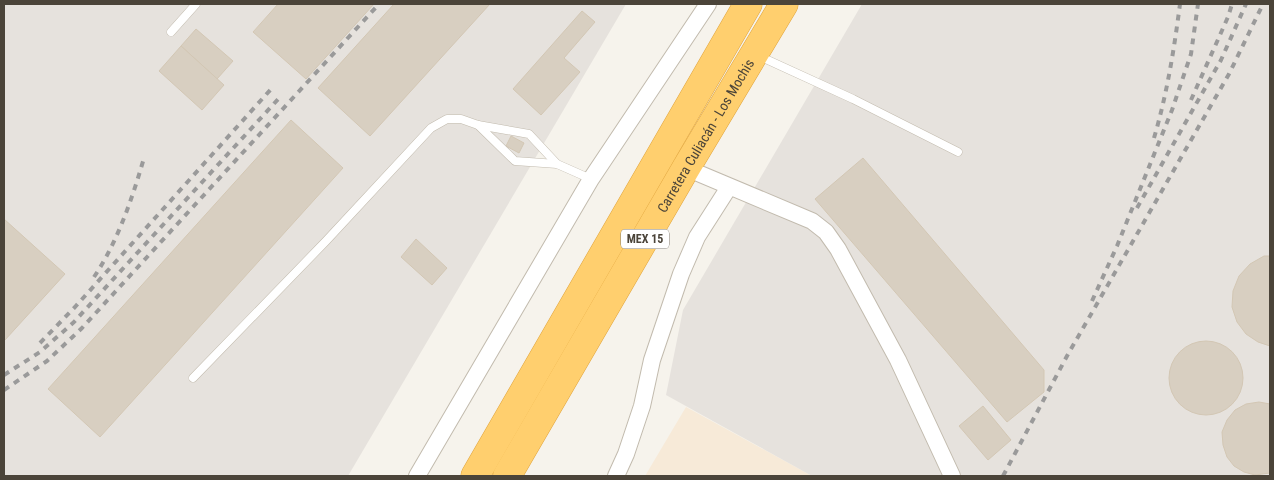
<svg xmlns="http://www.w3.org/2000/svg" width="1274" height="480" viewBox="0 0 1274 480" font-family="'Roboto Condensed',sans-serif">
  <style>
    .commercial { fill: #f7ead8 }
    .industrial { fill: #e6e2dd }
    .building { fill: #d8cfc1; stroke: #d3c7b4 }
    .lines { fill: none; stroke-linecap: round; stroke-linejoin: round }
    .lane-casing { stroke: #c2bbae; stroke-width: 9 }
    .street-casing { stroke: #c2bbae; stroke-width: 18 }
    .highway-casing { stroke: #e0a43c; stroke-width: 29 }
    .lane { stroke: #fff; stroke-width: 8 }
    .street { stroke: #fff; stroke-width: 16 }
    .highway { stroke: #ffcf6e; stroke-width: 28 }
    .rail { stroke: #9a9a9a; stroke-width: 4; stroke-dasharray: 6 6; stroke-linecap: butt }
    .labels { text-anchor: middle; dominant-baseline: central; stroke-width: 5; stroke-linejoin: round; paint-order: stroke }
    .shield { fill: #fff; stroke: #817c74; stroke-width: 1 }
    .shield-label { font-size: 12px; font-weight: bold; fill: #4b4439 }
    .street-label { font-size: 14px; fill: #4b4439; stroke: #fff }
  </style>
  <rect width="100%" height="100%" fill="#f6f3ec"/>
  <!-- commercial -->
  <polygon class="commercial" points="686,407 812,476 645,476"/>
  <!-- industrial -->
  <g class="industrial">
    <polygon points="4,4 626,4 348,476 4,476"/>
    <polygon points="862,4 1270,4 1270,476 812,476 666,395 683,310"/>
  </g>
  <!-- building -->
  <g class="building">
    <polygon points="278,4 374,4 306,79 253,32"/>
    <polygon points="394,4 490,4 370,136 318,88"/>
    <polygon points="582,11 595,22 564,58 580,72 541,115 513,89"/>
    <polygon points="196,29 233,61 217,79 181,46"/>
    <polygon points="181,46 224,85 202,110 159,71"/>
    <polygon points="291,120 343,168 100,437 48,389"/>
    <polygon points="511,136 524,143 519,153 506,146"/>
    <polygon points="863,158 1044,370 1044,392 1007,422 815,199"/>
    <polygon points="4,219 65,274 5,340 4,339"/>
    <polygon points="416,239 447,268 432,285 401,257"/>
    <polygon points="1264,256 1270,256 1270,346 1258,342 1246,334 1237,322 1232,307 1233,291 1239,276 1250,264"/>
    <circle cx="1206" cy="378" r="37"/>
    <polygon points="1259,402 1270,404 1270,473 1255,475 1244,472 1234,466 1227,457 1223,445 1222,432 1227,420 1235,410 1246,404"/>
    <polygon points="983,406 1011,440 988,460 959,426"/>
  </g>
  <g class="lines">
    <defs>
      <g id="lane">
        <polyline points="171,32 196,4"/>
        <polyline points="759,56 853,99 958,152"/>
        <polyline points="478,125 515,161 557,164 591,179"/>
        <polyline points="193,378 326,241 431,128 447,119 461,119 478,125 529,134 557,164"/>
      </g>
      <g id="street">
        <polyline points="686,168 812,221 826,232 838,249 898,360 952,476"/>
        <polyline points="417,476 591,179 708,4"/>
        <polyline points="616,476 626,454 642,406 652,360 681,274 697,237 729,187"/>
      </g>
      <g id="highway">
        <polyline points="475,476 748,4"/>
        <path id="s1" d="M507 476 686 168 784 4"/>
      </g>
    </defs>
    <!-- lane casing -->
    <use href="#lane" class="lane-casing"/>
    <!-- street casing -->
    <use href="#street" class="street-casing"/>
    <!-- highway casing -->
    <use href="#highway" class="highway-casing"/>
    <!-- lane -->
    <use href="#lane" class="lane"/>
    <!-- street -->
    <use href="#street" class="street"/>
    <!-- highway -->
    <use href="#highway" class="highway"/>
    <!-- rail -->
    <g class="rail">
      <polyline points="1191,100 1228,17 1232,4"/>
      <path d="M1154 138C1167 94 1174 50 1180 4"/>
      <polyline points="1137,208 1221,60 1246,4"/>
      <path d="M94 277C118 241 132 199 144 158"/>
      <polyline points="1092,301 1117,246 1172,110 1191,54 1198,4"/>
      <polyline points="40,343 75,307 272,88"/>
      <polyline points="4,375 40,352 74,322 281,96"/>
      <polyline points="4,390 47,361 82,328 379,4"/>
      <polyline points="1003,476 1067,356 1229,74 1263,4"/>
    </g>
  </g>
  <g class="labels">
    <!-- shield labels -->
    <rect class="shield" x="621" y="229.5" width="48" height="19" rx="4"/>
    <g class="shield-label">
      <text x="645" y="239">MEX 15</text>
    </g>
    <!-- street labels -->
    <g class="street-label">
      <text stroke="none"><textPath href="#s1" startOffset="394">Carretera Culiacán - Los Mochis</textPath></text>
    </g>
  </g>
  <!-- border -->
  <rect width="1274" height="480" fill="none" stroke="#4b4439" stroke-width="10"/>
</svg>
